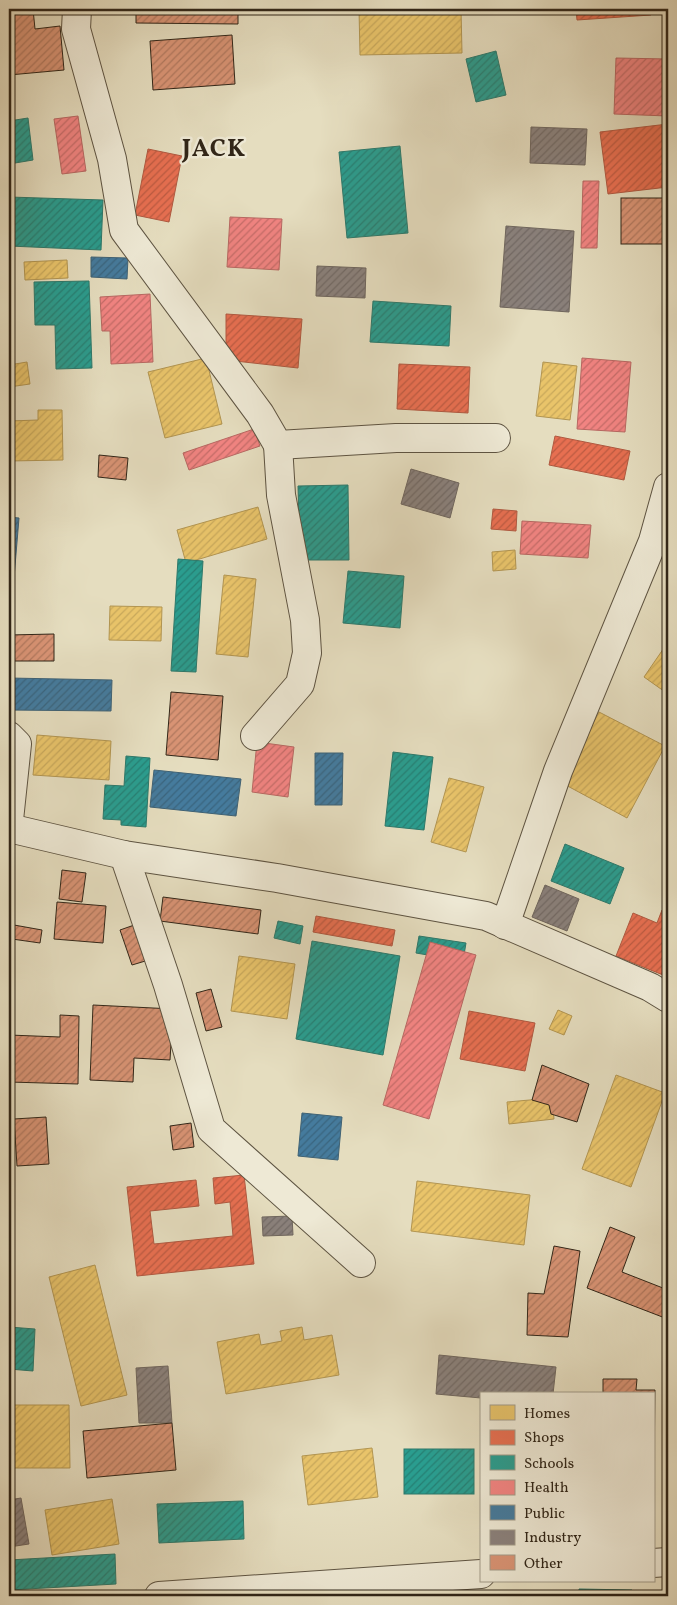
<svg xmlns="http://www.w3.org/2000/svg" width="677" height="1605" viewBox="0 0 677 1605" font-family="Vollkorn,serif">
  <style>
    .homes { fill: url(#homes-hatch); stroke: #b29551 }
    .shops { fill: url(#shops-hatch); stroke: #b05940 }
    .schools { fill: url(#schools-hatch); stroke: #2c796b }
    .health { fill: url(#health-hatch); stroke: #b86862 }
    .public { fill: url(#public-hatch); stroke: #3f6275 }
    .industry { fill: url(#industry-hatch); stroke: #6f665e }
    .building { fill: url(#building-hatch); stroke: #312618 }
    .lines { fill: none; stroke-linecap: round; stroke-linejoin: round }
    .street-casing { stroke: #5e5442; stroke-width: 30 }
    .street { stroke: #eee9d5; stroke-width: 28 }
    .labels { text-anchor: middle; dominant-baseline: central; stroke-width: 5; stroke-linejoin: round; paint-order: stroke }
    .district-label { font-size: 25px; font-weight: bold; letter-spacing: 1px; fill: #312618; stroke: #eee9d5 }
  </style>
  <defs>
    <pattern id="homes-hatch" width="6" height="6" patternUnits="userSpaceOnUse" patternTransform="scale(1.25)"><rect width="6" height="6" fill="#e9c46a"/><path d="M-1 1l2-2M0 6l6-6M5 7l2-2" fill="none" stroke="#c8a85b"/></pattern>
    <pattern id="shops-hatch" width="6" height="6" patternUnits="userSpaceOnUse" patternTransform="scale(1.25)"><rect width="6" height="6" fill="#e76f51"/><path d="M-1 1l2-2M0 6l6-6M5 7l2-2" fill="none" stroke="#bc5b42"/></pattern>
    <pattern id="schools-hatch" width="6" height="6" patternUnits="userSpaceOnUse" patternTransform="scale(1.25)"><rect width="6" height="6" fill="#2a9d8f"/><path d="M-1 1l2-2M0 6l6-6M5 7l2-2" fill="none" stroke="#258074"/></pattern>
    <pattern id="health-hatch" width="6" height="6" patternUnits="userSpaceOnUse" patternTransform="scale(1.25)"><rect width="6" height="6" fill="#f28482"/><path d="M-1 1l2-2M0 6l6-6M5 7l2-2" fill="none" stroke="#c56c69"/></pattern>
    <pattern id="public-hatch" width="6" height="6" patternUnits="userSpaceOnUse" patternTransform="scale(1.25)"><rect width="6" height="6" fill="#457b9d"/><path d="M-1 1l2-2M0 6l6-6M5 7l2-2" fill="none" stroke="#3a657f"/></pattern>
    <pattern id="industry-hatch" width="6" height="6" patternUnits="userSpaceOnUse" patternTransform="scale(1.25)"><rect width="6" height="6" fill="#8a817c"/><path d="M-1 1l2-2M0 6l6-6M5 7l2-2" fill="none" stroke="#716965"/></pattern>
    <pattern id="building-hatch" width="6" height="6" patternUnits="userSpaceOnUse" patternTransform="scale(1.25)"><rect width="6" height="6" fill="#d89374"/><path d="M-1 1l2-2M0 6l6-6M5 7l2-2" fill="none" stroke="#b0785e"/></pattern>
  </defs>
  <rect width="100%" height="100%" fill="#e5ddbf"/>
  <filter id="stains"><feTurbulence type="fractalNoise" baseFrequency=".004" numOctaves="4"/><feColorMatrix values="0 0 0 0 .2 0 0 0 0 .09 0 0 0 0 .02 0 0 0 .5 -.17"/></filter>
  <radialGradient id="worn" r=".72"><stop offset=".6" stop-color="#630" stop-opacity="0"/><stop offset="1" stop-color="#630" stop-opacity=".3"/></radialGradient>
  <!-- homes -->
  <g class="homes">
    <polygon points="359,9 461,9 462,53 360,55"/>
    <polygon points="67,260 68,278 25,280 24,262"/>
    <polygon points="206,358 222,424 165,438 148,372"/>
    <polygon points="27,362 30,384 9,387 9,365"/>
    <polygon points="543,362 577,366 570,420 536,416"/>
    <polygon points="38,410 62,410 63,460 9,461 9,421 38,420"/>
    <polygon points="258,507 267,539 186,563 177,530"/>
    <polygon points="515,550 516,569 493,571 492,552"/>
    <polygon points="224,575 256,579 248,657 216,654"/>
    <polygon points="110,606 162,607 161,641 109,640"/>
    <polygon points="668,642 668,694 644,677"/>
    <polygon points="599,712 665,746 627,818 562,783"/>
    <polygon points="37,735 111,741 109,780 33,775"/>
    <polygon points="449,778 484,787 466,852 431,842"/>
    <polygon points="239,956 295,964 287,1019 231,1011"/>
    <polygon points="558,1010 572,1016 564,1035 549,1029"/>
    <polygon points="616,1075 665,1093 631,1187 582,1169"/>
    <polygon points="552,1098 554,1119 509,1124 507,1102"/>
    <polygon points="417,1181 530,1195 524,1245 411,1231"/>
    <polygon points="95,1265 127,1395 81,1406 49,1277"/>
    <polygon points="302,1327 304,1340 332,1335 339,1375 226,1394 217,1342 259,1334 261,1345 282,1341 280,1331"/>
    <polygon points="9,1405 69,1405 70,1468 9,1468"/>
    <polygon points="372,1448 378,1497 308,1505 302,1456"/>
    <polygon points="112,1499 119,1544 52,1555 45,1510"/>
  </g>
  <!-- shops -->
  <g class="shops">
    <polygon points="576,9 650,9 651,15 577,20"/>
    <polygon points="668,124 668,187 608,194 600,132"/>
    <polygon points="148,149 182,156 169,222 135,215"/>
    <polygon points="226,314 302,319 298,368 226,360"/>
    <polygon points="399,364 470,367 468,413 397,409"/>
    <polygon points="555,436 630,451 624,480 549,465"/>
    <polygon points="493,509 517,511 516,531 491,529"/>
    <polygon points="662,910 668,912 668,977 616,956 633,913 657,923"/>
    <polygon points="316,916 395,930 392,946 313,932"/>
    <polygon points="469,1011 535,1023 525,1071 460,1059"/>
    <polygon points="244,1175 254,1264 137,1276 127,1187 196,1180 199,1206 150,1211 154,1244 233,1236 230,1202 215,1204 213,1178"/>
  </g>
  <!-- schools -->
  <g class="schools">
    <polygon points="496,51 506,95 476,102 466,59"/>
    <polygon points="28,118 33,160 9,164 9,121"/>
    <polygon points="400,146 408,233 347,238 339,152"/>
    <polygon points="9,197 103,200 101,250 9,246"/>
    <polygon points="89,281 92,368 56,369 55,325 35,325 34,282"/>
    <polygon points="373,301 451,306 449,346 370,342"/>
    <polygon points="348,485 349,560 300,560 298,486"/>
    <polygon points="178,559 203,561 196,672 171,671"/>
    <polygon points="348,571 404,576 400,628 343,623"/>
    <polygon points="393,752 433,757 424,830 385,826"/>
    <polygon points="126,756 150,758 146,827 121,825 121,820 103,819 105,785 124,786"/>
    <polygon points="565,844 624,868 610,904 551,881"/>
    <polygon points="278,921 303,926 300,944 274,938"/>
    <polygon points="419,936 466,943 463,961 416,953"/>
    <polygon points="312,941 400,956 383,1055 296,1039"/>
    <polygon points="9,1327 35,1329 33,1371 9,1369"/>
    <rect x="404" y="1449" width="70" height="45"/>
    <polygon points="243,1501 244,1539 159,1543 157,1504"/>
    <polygon points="115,1554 116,1584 9,1590 9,1560"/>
    <polygon points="579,1589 632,1590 632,1596 579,1596"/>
  </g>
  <!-- health -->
  <g class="health">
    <polygon points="616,58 668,59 668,116 614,114"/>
    <polygon points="78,116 86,171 62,174 54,119"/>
    <polygon points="583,181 599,181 597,248 581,248"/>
    <polygon points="230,217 282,219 279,270 227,267"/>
    <polygon points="150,294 153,362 111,364 110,331 102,331 100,297"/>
    <polygon points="582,358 631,362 625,432 577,429"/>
    <polygon points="254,429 260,446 189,470 183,453"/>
    <polygon points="522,521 591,525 588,558 520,554"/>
    <polygon points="257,742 294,747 288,797 252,792"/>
    <polygon points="430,942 476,955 429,1119 383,1105"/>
  </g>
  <!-- public -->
  <g class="public">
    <polygon points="91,257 128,258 127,279 91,277"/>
    <polygon points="9,517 19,518 12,602 9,602"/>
    <polygon points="9,678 112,680 111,711 9,710"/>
    <polygon points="315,753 343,753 342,805 315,805"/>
    <polygon points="154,770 241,779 236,816 150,807"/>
    <polygon points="302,1113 342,1117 338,1160 298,1156"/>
  </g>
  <!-- industry -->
  <g class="industry">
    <polygon points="531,127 587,129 585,165 530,163"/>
    <polygon points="506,226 574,231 569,312 500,307"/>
    <polygon points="317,266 366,268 365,298 316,296"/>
    <polygon points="411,469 459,483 450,518 401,504"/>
    <polygon points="545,885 579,899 567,931 532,917"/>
    <polygon points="292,1216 293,1235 263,1236 262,1217"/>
    <polygon points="439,1355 556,1367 553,1394 481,1394 481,1398 436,1394"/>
    <polygon points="168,1366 172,1423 139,1423 136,1368"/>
    <polygon points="21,1498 29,1544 9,1547 9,1500"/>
  </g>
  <!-- building -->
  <g class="building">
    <polygon points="9,9 33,9 35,29 60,26 64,70 9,75"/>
    <polygon points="136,9 238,9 238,24 136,23"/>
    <polygon points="232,35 235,84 153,90 150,41"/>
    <rect x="621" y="198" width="47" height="46"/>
    <polygon points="99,455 128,458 126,480 98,477"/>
    <polygon points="54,634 54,661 9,661 9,635"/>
    <polygon points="171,692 223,696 218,760 166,755"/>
    <polygon points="62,870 86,873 82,902 59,899"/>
    <polygon points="163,897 261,910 258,934 160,921"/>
    <polygon points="57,902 106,906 103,943 54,939"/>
    <polygon points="140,923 152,959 132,965 120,930"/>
    <polygon points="14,925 42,930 40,943 12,939"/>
    <polygon points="211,989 222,1027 206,1031 196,993"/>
    <polygon points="93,1005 173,1009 170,1060 134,1058 133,1082 90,1080"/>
    <polygon points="60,1015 79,1016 78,1084 9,1082 9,1035 60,1037"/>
    <polygon points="542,1065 589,1084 577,1122 551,1114 549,1105 532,1100"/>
    <polygon points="46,1117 49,1164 17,1166 14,1119"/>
    <polygon points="191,1123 194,1147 173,1150 170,1126"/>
    <polygon points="610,1227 635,1237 622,1272 668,1290 668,1310 665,1318 587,1288"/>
    <polygon points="554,1246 580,1251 568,1337 527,1335 528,1293 544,1294"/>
    <polygon points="603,1379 637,1379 636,1390 655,1390 654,1465 653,1394 603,1394"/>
    <polygon points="172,1423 176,1470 87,1478 83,1431"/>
  </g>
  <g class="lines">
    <defs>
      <g id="street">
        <polyline points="77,9 76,29 112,159 124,230 260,414 278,445 396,438 496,438"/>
        <polyline points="9,736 17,744 9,820"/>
        <polyline points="255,736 300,684 307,653 305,620 281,495 278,445"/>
        <polyline points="9,828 124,855 277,878 486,916 650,987 668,998"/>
        <polyline points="124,855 168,985 211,1129 361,1263"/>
        <polyline points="505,925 558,771 653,541 668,487"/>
        <polyline points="653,1563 668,1562"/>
        <polyline points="159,1596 481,1574"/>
      </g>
    </defs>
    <!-- street casing -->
    <use href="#street" class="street-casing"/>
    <!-- street -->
    <use href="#street" class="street"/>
  </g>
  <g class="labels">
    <!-- district labels -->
    <g class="district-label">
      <text x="214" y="149">JACK</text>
    </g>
  </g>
  <!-- margin -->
  <rect width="677" height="1605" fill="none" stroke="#e5ddbf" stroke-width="30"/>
  <rect x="10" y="10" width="657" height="1585" fill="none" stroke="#312618" stroke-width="2.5"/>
  <rect x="15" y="15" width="647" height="1575" fill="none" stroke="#312618"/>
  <!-- legend -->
  <rect x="480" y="1392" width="175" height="190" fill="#eee9d5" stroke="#a29b89"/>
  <rect x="490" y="1405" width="25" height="15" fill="#e9c46a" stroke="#a29b89"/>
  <text x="524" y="1418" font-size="15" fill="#312618">Homes</text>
  <rect x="490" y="1430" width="25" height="15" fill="#e76f51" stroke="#a29b89"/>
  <text x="524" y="1442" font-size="15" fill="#312618">Shops</text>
  <rect x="490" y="1455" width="25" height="15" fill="#2a9d8f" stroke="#a29b89"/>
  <text x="524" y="1468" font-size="15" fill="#312618">Schools</text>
  <rect x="490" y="1480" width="25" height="15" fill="#f28482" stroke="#a29b89"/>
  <text x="524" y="1492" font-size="15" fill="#312618">Health</text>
  <rect x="490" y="1505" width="25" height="15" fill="#457b9d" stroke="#a29b89"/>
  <text x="524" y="1518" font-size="15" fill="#312618">Public</text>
  <rect x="490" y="1530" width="25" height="15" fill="#8a817c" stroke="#a29b89"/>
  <text x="524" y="1542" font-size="15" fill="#312618">Industry</text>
  <rect x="490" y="1555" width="25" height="15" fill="#d89374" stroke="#a29b89"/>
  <text x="524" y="1568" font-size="15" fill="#312618">Other</text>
  <rect width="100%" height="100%" filter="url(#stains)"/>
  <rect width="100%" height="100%" fill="url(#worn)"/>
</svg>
